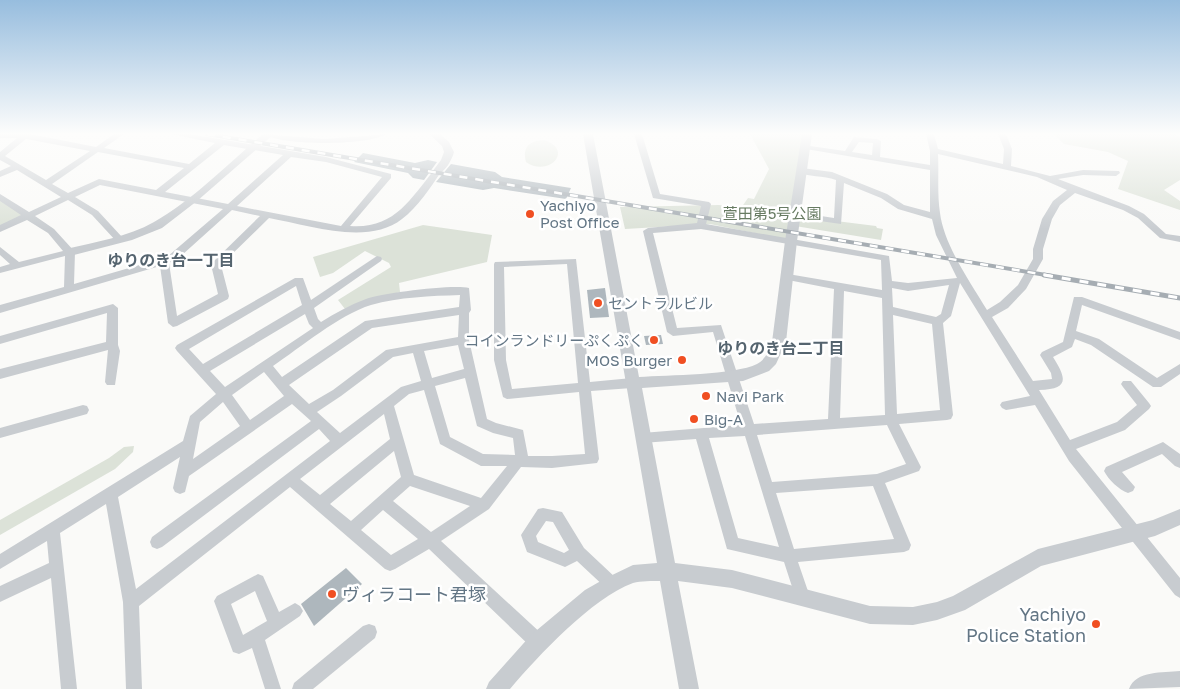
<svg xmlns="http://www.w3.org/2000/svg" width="1180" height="689" viewBox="0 0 1180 689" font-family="'Golos Text','Noto Sans JP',sans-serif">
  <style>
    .green { fill: #dce2d8 }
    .building { fill: #aeb7bd }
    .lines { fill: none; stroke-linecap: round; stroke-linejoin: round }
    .minor { fill: #c8ccd0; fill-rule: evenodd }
    .tertiary { fill: #c8ccd0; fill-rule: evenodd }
    .rail-far1-casing { stroke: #a6adb3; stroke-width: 4 }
    .rail-casing { stroke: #a6adb3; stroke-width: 5 }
    .rail-far1 { stroke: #fff; stroke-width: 2.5; stroke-dasharray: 8; stroke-linecap: butt }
    .rail { stroke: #fff; stroke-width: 3; stroke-dasharray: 9; stroke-linecap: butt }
    .poi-dot { fill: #f04f22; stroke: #fff; stroke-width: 2 }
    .labels { text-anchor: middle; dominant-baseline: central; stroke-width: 5; stroke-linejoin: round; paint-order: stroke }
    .poi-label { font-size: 15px; fill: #637685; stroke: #fff; text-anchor: start }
    .park-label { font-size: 15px; fill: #677b62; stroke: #fff }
    .neighbourhood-label { font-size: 16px; font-weight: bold; fill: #55646f; stroke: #fff }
    .near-poi-label { font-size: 18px; fill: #637685; stroke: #fff; text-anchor: start }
  </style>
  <rect width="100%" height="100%" fill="#fafaf8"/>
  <!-- green -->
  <g class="green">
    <polygon points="750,134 803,134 789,240 710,224 625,229 620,207 719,205 741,208 748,198 754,199 769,169"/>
    <polygon points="1054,134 1174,134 1180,137 1180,180 1164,190 1180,201 1180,210 1118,189 1128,161 1108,152 1064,144"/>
    <path d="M544 140C575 150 548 178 526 162 522 147 529 141 544 140Z"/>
    <polygon points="0,200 24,214 0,227"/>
    <polygon points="796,216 876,226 877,228 883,229 881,240 795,226"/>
    <polygon points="423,225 492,235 487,262 399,283 400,292 345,309 338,300 391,267 389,263 365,251 333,273 320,277 313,257"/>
    <polygon points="134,446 133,452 115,469 0,535 0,520 109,458 124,447"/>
  </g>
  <!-- building -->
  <g class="building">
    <polygon points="363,153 415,163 428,160 437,162 424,180 413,178 408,173 354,162"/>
    <polygon points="451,164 495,172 502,177 571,188 566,199 494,188 483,190 436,182"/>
    <polygon points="605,288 609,317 590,318 587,290"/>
    <polygon points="661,335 663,344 646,345 644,336"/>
    <polygon points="346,568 362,584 314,626 301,604"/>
  </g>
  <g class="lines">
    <!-- minor -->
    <g class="minor">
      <path d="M0 134H30L96 147 114 134H124L104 148 189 164 215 143 170 134H190L326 157 391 174V178L350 226C394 229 409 201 434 170H440L441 172C430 188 418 207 402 219 368 246 308 225 269 218L224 262 222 269 229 296 228 299 177 326 173 327 168 323 160 266 0 313V305L64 287 65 256 0 273V267L10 264 0 255V247L19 262 63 251 48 233 27 220 0 232V225L21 215 0 201V194L29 212 61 197 17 170 0 177V171L11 166 0 160V152L17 138H0ZM26 139 90 151 46 180 5 156ZM224 145 283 155 228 204 165 192ZM98 152 184 168 156 190 99 179 68 193 52 184ZM291 157 326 162 382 177 341 226 237 206ZM100 185 223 209 167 257 74 284 75 252 54 229 35 216 68 200 92 215 116 241H122V237L98 211 75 197ZM232 210 260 216 214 261 212 269 218 294 177 316 169 263 182 255Z"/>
      <path d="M263 134 325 139 387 134C366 146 283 146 263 134Z"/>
      <path d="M634 134H642L660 194 709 202 711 204 706 224 889 256 892 281 908 283 957 278 936 235 932 219 898 209 881 198 844 183 841 224 792 217 790 215 795 212 834 218 836 180C824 175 807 178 798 171L802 168 832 172 887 194 904 205 930 212V170L806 149 802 147 803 145 845 151 854 137 877 139 881 141 880 157 930 165V151L926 134H934L938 149 1003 164 1004 149 998 134H1006L1012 149 1011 166 1050 176 1083 170 1119 171 1120 173 1116 176 1083 175 1058 179 1129 206 1144 214 1166 234 1180 236V242L1160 238 1138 218 1123 210 1075 193 1060 205 1052 219 1043 249V259L1026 289 1008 308 992 317 1033 381 1052 379 1051 373 1040 355 1042 352 1063 342 1074 297H1082L1180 332V340L1082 305 1076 331 1099 339 1157 378 1180 364V374L1161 387H1153L1091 345 1075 339 1072 347 1053 357C1067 379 1069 389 1039 390L1070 440 1117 422 1137 405 1123 387 1121 384 1123 381H1131L1149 403 1151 406 1149 409 1125 430 1076 449 1180 578V598L1175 595 1069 461 1035 405 1006 410 1002 408 1000 405 1002 402 1030 396 960 283 951 316 943 323 953 415 951 419 947 420 899 424 921 467 919 471 885 483 911 545 909 550 904 552 798 562 810 597 807 602 802 605 797 602 784 562 727 549 696 439 642 443 638 442 636 438 638 434 642 433 741 425 713 332 673 336 667 332 643 231 648 228 697 223 701 206 653 198ZM859 142 873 143 872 155 852 152ZM938 154 1037 177 1067 190 1053 201 1042 219 1033 249V259L1018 285 1000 302 987 310C970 282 944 245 940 213 937 194 939 173 938 154ZM701 229 881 260 882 290 788 274 783 277 788 280 834 289 828 419 754 424 721 325 677 328 653 233ZM949 285 941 314 936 317 893 307 892 288 908 291ZM844 291 882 298 885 415 840 418ZM893 315 932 324 940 410 897 414ZM887 425 906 464 877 474 772 482 757 435ZM745 436 779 547 738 538 709 438ZM873 486 894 539 794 549 776 493Z"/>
      <path d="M377 256 381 257 382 259 381 261 314 308 318 319 321 322C335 313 350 305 366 299 382 293 453 284 469 288L471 310 469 313V340L487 419 496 423 523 430 528 456H552L585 454 579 392 507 399 503 397 494 360V264L495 262 576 259 590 382 632 378 636 380 638 383 636 386 632 388 591 391 599 459 597 463 552 468 521 467 489 509 441 541 544 636 546 642 544 648 538 650 532 648 429 549 395 569 390 571 385 569 290 487 139 606 142 689H126L123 602 106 504 60 533 77 689H61L51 578 0 602V586L49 563 47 541 0 569V554L183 441 190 416 216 394 177 351 175 348 177 345 295 278H303L311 300ZM567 264 578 383 512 389 506 360 504 267ZM296 286 302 305 203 364 189 349ZM460 295 459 307 365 321 282 377 273 366C301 347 339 315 371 305 399 297 431 296 460 295ZM305 314 309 324 313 328 225 387 210 371ZM459 315 458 337 386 350 333 390 309 404 289 385 372 328ZM458 345 464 369 432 378 424 351ZM413 353 421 381 401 387 340 433 317 412 341 396 393 357ZM264 372 284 396 250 420 232 395ZM465 378 477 426 493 433 513 438 515 455 483 454 450 437 435 386ZM424 390 440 444 481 466H507L481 498 414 475 394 406 409 394ZM223 402 240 426 193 459 200 422ZM292 404 311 421 152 537 150 542 152 547 157 549 162 547 319 429 330 441 136 589 118 497 180 457 173 488 175 492 180 494 185 492 189 476ZM384 414 390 439 320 495 300 479ZM394 451 401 477 351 521 330 504ZM410 486 470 506 431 532 393 501ZM383 510 418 539 391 555 361 530Z"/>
      <polygon points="113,304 118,308 118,345 120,351 115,385 107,385 105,382 108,350 0,379 0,369 106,342 107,313 0,344 0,336"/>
      <polygon points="83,405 87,406 89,410 87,414 0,438 0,428"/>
      <path d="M1163 442 1180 454V468L1175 466 1162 454 1122 472 1135 487 1133 491 1128 493C1119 490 1108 479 1104 471L1106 467Z"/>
      <path d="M543 508 562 512 584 548 617 579 620 584 617 589 612 591 607 589 577 561 565 567 527 552 521 535 538 509ZM546 521 553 522 569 550 564 553 538 542 536 536Z"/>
      <path d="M258 574 263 576 279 612 295 603 300 606 303 611 300 616 265 640 281 689H265L252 648 239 654 233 652 214 601 217 596ZM255 591 267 621 243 635 231 604Z"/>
      <polygon points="369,624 375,626 377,632 375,638 313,689 292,689 294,683 363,626"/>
      <path d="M1180 671V687L1129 689C1136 670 1163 673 1180 671Z"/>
    </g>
    <!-- tertiary -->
    <g class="tertiary">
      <path d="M263 134H274L197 201 162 228 132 240 70 256 64 252 66 249C95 242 128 237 154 222 193 200 229 163 263 134Z"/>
      <path d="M429 134H440L449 142 454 152C452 160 445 172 437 175L432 172 441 160 444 152 442 146Z"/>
      <path d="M583 134H593L639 377C668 375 735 375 757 364 766 359 769 350 772 342L785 241 802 134H812L797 241 786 342 776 364 769 371 743 381 642 388 675 563 732 570 870 606 913 607 937 602 953 596 1038 549 1153 520 1180 509V525L1155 536 1041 566 965 610 937 620 913 625 870 624 732 588 678 581 699 689H679L660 581C652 581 641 581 633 583 592 598 538 656 510 689H486L489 682 531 635 585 590 606 578 633 565 657 563Z"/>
    </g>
    <defs>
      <polyline id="rail-far1" points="207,134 1052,276"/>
      <polyline id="rail" points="1044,275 1180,298"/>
    </defs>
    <!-- rail-far1 casing -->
    <use href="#rail-far1" class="rail-far1-casing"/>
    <!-- rail casing -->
    <use href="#rail" class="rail-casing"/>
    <!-- rail-far1 -->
    <use href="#rail-far1" class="rail-far1"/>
    <!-- rail -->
    <use href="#rail" class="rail"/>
  </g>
  <!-- sky -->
  <linearGradient id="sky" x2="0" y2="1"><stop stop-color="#97bdde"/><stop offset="0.58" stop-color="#fdfdfc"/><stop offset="1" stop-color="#fdfdfc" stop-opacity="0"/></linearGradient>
  <rect width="1180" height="231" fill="url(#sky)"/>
  <!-- markers -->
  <g class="poi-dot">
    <circle cx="530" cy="214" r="5"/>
    <circle cx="598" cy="303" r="5"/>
    <circle cx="654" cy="340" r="5"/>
    <circle cx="682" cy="360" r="5"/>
    <circle cx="706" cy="396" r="5"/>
    <circle cx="694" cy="419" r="5"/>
    <circle cx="332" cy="594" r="5"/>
    <circle cx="1096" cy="624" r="5"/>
  </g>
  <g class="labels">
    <!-- poi labels -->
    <g class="poi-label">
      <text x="540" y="205">Yachiyo<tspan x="540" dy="17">Post Office</tspan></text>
      <text x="608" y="303">セントラルビル</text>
      <text x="644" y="340" text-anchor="end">コインランドリーぷくぷく</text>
      <text x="672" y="360" text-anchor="end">MOS Burger</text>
      <text x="716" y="396">Navi Park</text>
      <text x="704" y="419">Big-A</text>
    </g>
    <!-- park labels -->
    <g class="park-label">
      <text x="772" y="213">萱田第5号公園</text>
    </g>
    <!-- neighbourhood labels -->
    <g class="neighbourhood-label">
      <text x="171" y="260">ゆりのき台一丁目</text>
      <text x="781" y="348">ゆりのき台二丁目</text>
    </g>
    <!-- near-poi labels -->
    <g class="near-poi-label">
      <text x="342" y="594">ヴィラコート君塚</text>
      <text x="1086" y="614" text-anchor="end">Yachiyo<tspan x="1086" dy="21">Police Station</tspan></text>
    </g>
  </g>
</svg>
